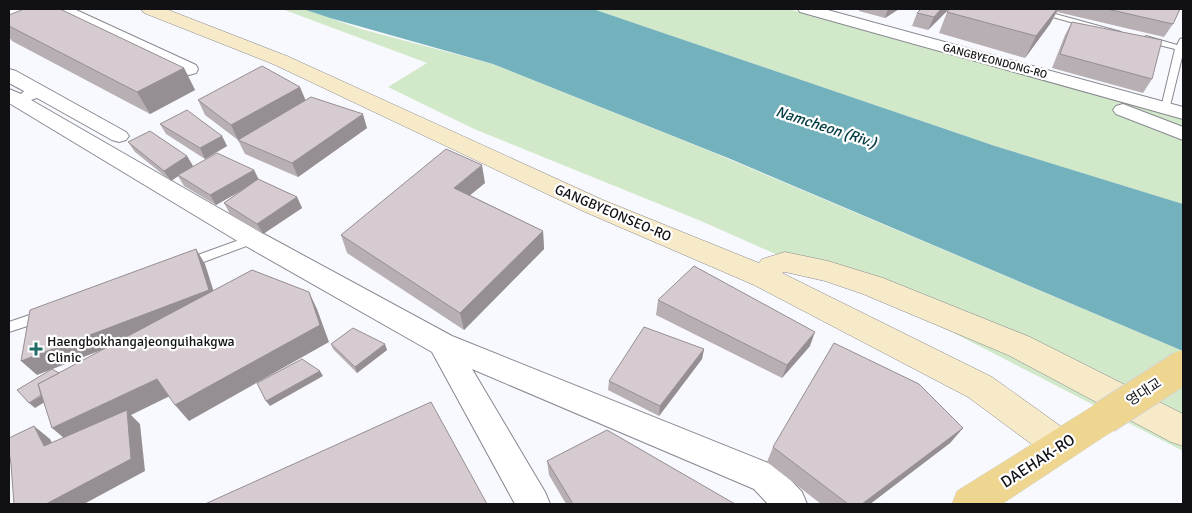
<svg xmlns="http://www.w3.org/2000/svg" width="1192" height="513" viewBox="0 0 1192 513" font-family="Signika,'Noto Sans KR',sans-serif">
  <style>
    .green { fill: #d2e9c9 }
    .water { fill: #73b1bc }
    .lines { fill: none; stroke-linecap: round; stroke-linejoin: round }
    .lane-casing { stroke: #888991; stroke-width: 2 }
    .street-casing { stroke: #888991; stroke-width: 2 }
    .secondary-casing { stroke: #888991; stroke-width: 1 }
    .primary-casing { stroke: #d4d4d5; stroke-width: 1 }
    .lane { fill: #fff; fill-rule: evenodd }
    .street { fill: #fff; fill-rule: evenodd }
    .secondary { fill: #f7eac8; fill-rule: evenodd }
    .primary { fill: #eed691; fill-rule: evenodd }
    .primary-bridge-casing { stroke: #d4d4d5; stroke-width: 35; stroke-linecap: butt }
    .primary-bridge { stroke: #eed691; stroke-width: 33 }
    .wall { fill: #b7afb4 }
    .shaded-wall { fill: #958e92 }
    .building { fill: #d5cbd1; stroke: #958e92 }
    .poi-dot { fill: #226d69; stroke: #fff; stroke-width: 2 }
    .labels { text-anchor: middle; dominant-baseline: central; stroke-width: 4.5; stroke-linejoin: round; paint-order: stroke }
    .far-street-label { font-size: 11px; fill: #111115; stroke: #fff }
    .street-label { font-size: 14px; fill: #111115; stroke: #fff }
    .poi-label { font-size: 14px; fill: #111115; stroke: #fff; text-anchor: start }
    .water-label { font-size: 15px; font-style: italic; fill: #003b43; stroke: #fff }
    .near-street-label { font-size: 16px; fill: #111115; stroke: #fff }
  </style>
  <rect width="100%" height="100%" fill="#f8f9fe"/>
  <!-- green -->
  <g class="green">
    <polygon points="282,9 304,9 361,29 493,64 712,152 1183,351 1183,451 954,333 701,221 474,129 388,87 427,63"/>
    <polygon points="593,9 788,9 1024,73 1183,120 1183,204 995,146"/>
  </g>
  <!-- water -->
  <polygon class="water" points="303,9 593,9 995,146 1183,204 1183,351 728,158 493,64 330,18"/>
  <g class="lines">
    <defs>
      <g id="lane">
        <polygon points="1024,9 1037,9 1121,32 1117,35"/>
        <polygon points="1146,36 1177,45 1180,39 1183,38 1183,53 1169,110 1163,110 1161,108 1175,49 1143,41 1142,39"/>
        <polygon points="253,235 259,239 257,242 185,269 181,267 179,264 181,261"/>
        <polygon points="44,310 49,311 51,315 49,319 9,332 9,322"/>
      </g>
      <g id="street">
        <polygon points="9,9 27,9 25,12 9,18"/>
        <polygon points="53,9 74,9 196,65 198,69 196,73 189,75 182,73 55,12"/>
        <polygon points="798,9 824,9 1183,107 1183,119 800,12"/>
        <polygon points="9,69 16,71 126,132 129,136 126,140 119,142 112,140 37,98 31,100 262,233 452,336 778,467 802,492 807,504 768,504 754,489 472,369 545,492 550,504 515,504 432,352 244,245 9,103 9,89 21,94 24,91 9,83"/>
        <polygon points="1123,104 1183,127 1183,140 1116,114 1113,110 1116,106"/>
      </g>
      <polygon id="secondary" points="141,9 166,9 287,56 603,200 759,263 762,259 785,252 828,261 883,278 1030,337 1183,414 1183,446 1171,442 1008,355 863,294 825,281 785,272 782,273 992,377 1073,435 1078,446 1073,457 1061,462 1049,457 968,397 754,285 585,212 273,64 144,13"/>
      <polygon id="primary" points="1105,402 1117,406 1122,417 1117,428 1002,504 952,504 957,491 1093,406"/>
    </defs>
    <!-- lane casing -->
    <use href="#lane" class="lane-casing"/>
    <!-- street casing -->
    <use href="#street" class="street-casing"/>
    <!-- secondary casing -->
    <use href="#secondary" class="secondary-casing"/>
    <!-- primary casing -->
    <use href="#primary" class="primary-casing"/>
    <!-- lane -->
    <use href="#lane" class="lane"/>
    <!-- street -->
    <use href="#street" class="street"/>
    <!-- secondary -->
    <use href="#secondary" class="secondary"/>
    <!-- primary -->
    <use href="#primary" class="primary"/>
    <defs>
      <polyline id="primary-bridge" points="1105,417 1183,367"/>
    </defs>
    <!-- primary-bridge casing -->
    <use href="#primary-bridge" class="primary-bridge-casing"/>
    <!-- primary-bridge -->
    <use href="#primary-bridge" class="primary-bridge"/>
  </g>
  <!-- wall -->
  <g class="wall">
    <polygon points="859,9 899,9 885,18 859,11"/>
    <polygon points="921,9 949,9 928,30 912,26 917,13"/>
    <polygon points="950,9 1180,9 1173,24 1164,37 1057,12 1050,24 1025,58 939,33 947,12"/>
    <polygon points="9,15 184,68 195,90 150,114 12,41 9,37"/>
    <polygon points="1072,22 1152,79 1143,93 1052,68 1065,35"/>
    <polygon points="198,100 305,100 367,128 298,177 245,154 238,140 205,115"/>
    <polygon points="160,124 222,136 227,146 205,159 166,134"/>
    <polygon points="128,142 187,156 193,166 187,170 254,170 258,179 297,197 302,208 263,234 230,214 224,203 243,190 216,205 184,186 178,176 171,181 135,152"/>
    <polygon points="485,183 470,195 543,231 544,249 464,330 347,253 341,235"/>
    <polygon points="658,300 810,346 782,378 656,315"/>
    <polygon points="331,344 387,350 357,373 333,349"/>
    <polygon points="704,349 702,359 659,416 608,390 609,381"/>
    <polygon points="963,428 950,443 870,504 821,504 767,462 773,447"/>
    <polygon points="547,461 735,504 566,504 549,475"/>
  </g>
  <!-- shaded-wall -->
  <g class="shaded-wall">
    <polygon points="888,9 899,9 885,18"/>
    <polygon points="941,9 949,9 928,30 934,17"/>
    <polygon points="1057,9 1058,9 1050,24 1025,58 1036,36"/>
    <polygon points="184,68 195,90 150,114 137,92"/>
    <polygon points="300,87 306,101 238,140 231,125"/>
    <polygon points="363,114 367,128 298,177 292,163"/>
    <polygon points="222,136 227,146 205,159 200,148"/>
    <polygon points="187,156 193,166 171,181 164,171"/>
    <polygon points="482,165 485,183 458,205 454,188"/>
    <polygon points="254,170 259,180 216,205 210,195"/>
    <polygon points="297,197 302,208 263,234 257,224"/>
    <polygon points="543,231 544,249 464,330 460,313"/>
    <polygon points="196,249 205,264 218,305 37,375 21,361"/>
    <polygon points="309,292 317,309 329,342 189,421 175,405"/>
    <polygon points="815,332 810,346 782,378 787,365"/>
    <polygon points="385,344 387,350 357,373 355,367"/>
    <polygon points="704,349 702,359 659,416 660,406"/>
    <polygon points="320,371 323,376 270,406 266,401"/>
    <polygon points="69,379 74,384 35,408 29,403"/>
    <polygon points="157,379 172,395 131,415 140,424 145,471 84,504 46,504 71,444 52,428"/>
    <polygon points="34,426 50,439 60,459 44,446"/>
    <polygon points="963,428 950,443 870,504 862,504"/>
  </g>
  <!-- building -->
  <g class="building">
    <polygon points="24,9 60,9 184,68 137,92 9,26 9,15"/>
    <polygon points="921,9 941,9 934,17 917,13"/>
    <polygon points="950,9 1057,9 1036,36 947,12"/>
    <polygon points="1107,9 1180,9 1173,24"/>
    <polygon points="1072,22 1162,40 1152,79 1060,54"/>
    <polygon points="262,66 300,87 231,125 198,100"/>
    <polygon points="311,97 363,114 292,163 238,140"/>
    <polygon points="187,110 222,136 200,148 160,124"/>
    <polygon points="150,131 187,156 164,171 128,142"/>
    <polygon points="446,149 482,165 454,188 543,231 460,313 341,235"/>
    <polygon points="217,153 254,170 210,195 178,175"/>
    <polygon points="258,179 297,197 257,224 224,203"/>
    <polygon points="196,249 209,290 21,361 30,310"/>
    <polygon points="694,266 815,332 787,365 658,300"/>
    <polygon points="252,270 309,292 320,325 175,405 157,379 52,428 38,384"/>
    <polygon points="644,327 704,349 660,406 609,381"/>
    <polygon points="353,328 385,344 355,367 331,344"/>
    <polygon points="834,343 919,384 963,428 862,504 848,504 773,447"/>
    <polygon points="302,359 320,371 266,401 257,383"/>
    <polygon points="52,369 59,373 38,384 41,395 29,403 17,390"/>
    <polygon points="431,402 487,504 205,504"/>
    <polygon points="127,410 131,459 46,504 14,504 11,464 9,452 9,438 34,426 44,446"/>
    <polygon points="607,430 735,504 573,504 547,461"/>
  </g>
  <!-- markers -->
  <path class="poi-dot" d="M33.5 341.5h5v5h5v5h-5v5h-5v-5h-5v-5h5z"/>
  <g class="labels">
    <!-- far-street labels -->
    <g class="far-street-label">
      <text transform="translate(995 61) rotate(15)">GANGBYEONDONG-RO</text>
    </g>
    <!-- street labels -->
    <g class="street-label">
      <text transform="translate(613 213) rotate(23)">GANGBYEONSEO-RO</text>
      <text transform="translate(1144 392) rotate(-33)">영대교</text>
    </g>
    <!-- poi labels -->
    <g class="poi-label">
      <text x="47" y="341">Haengbokhangajeonguihakgwa<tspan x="47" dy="16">Clinic</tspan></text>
    </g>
    <!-- water labels -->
    <g class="water-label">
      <text transform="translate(826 127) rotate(18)">Namcheon (Riv.)</text>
    </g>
    <!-- near-street labels -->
    <g class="near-street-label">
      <text transform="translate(1038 461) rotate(-33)">DAEHAK-RO</text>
    </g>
  </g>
  <!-- border -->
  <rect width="1192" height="513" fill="none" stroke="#111115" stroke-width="20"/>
</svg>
